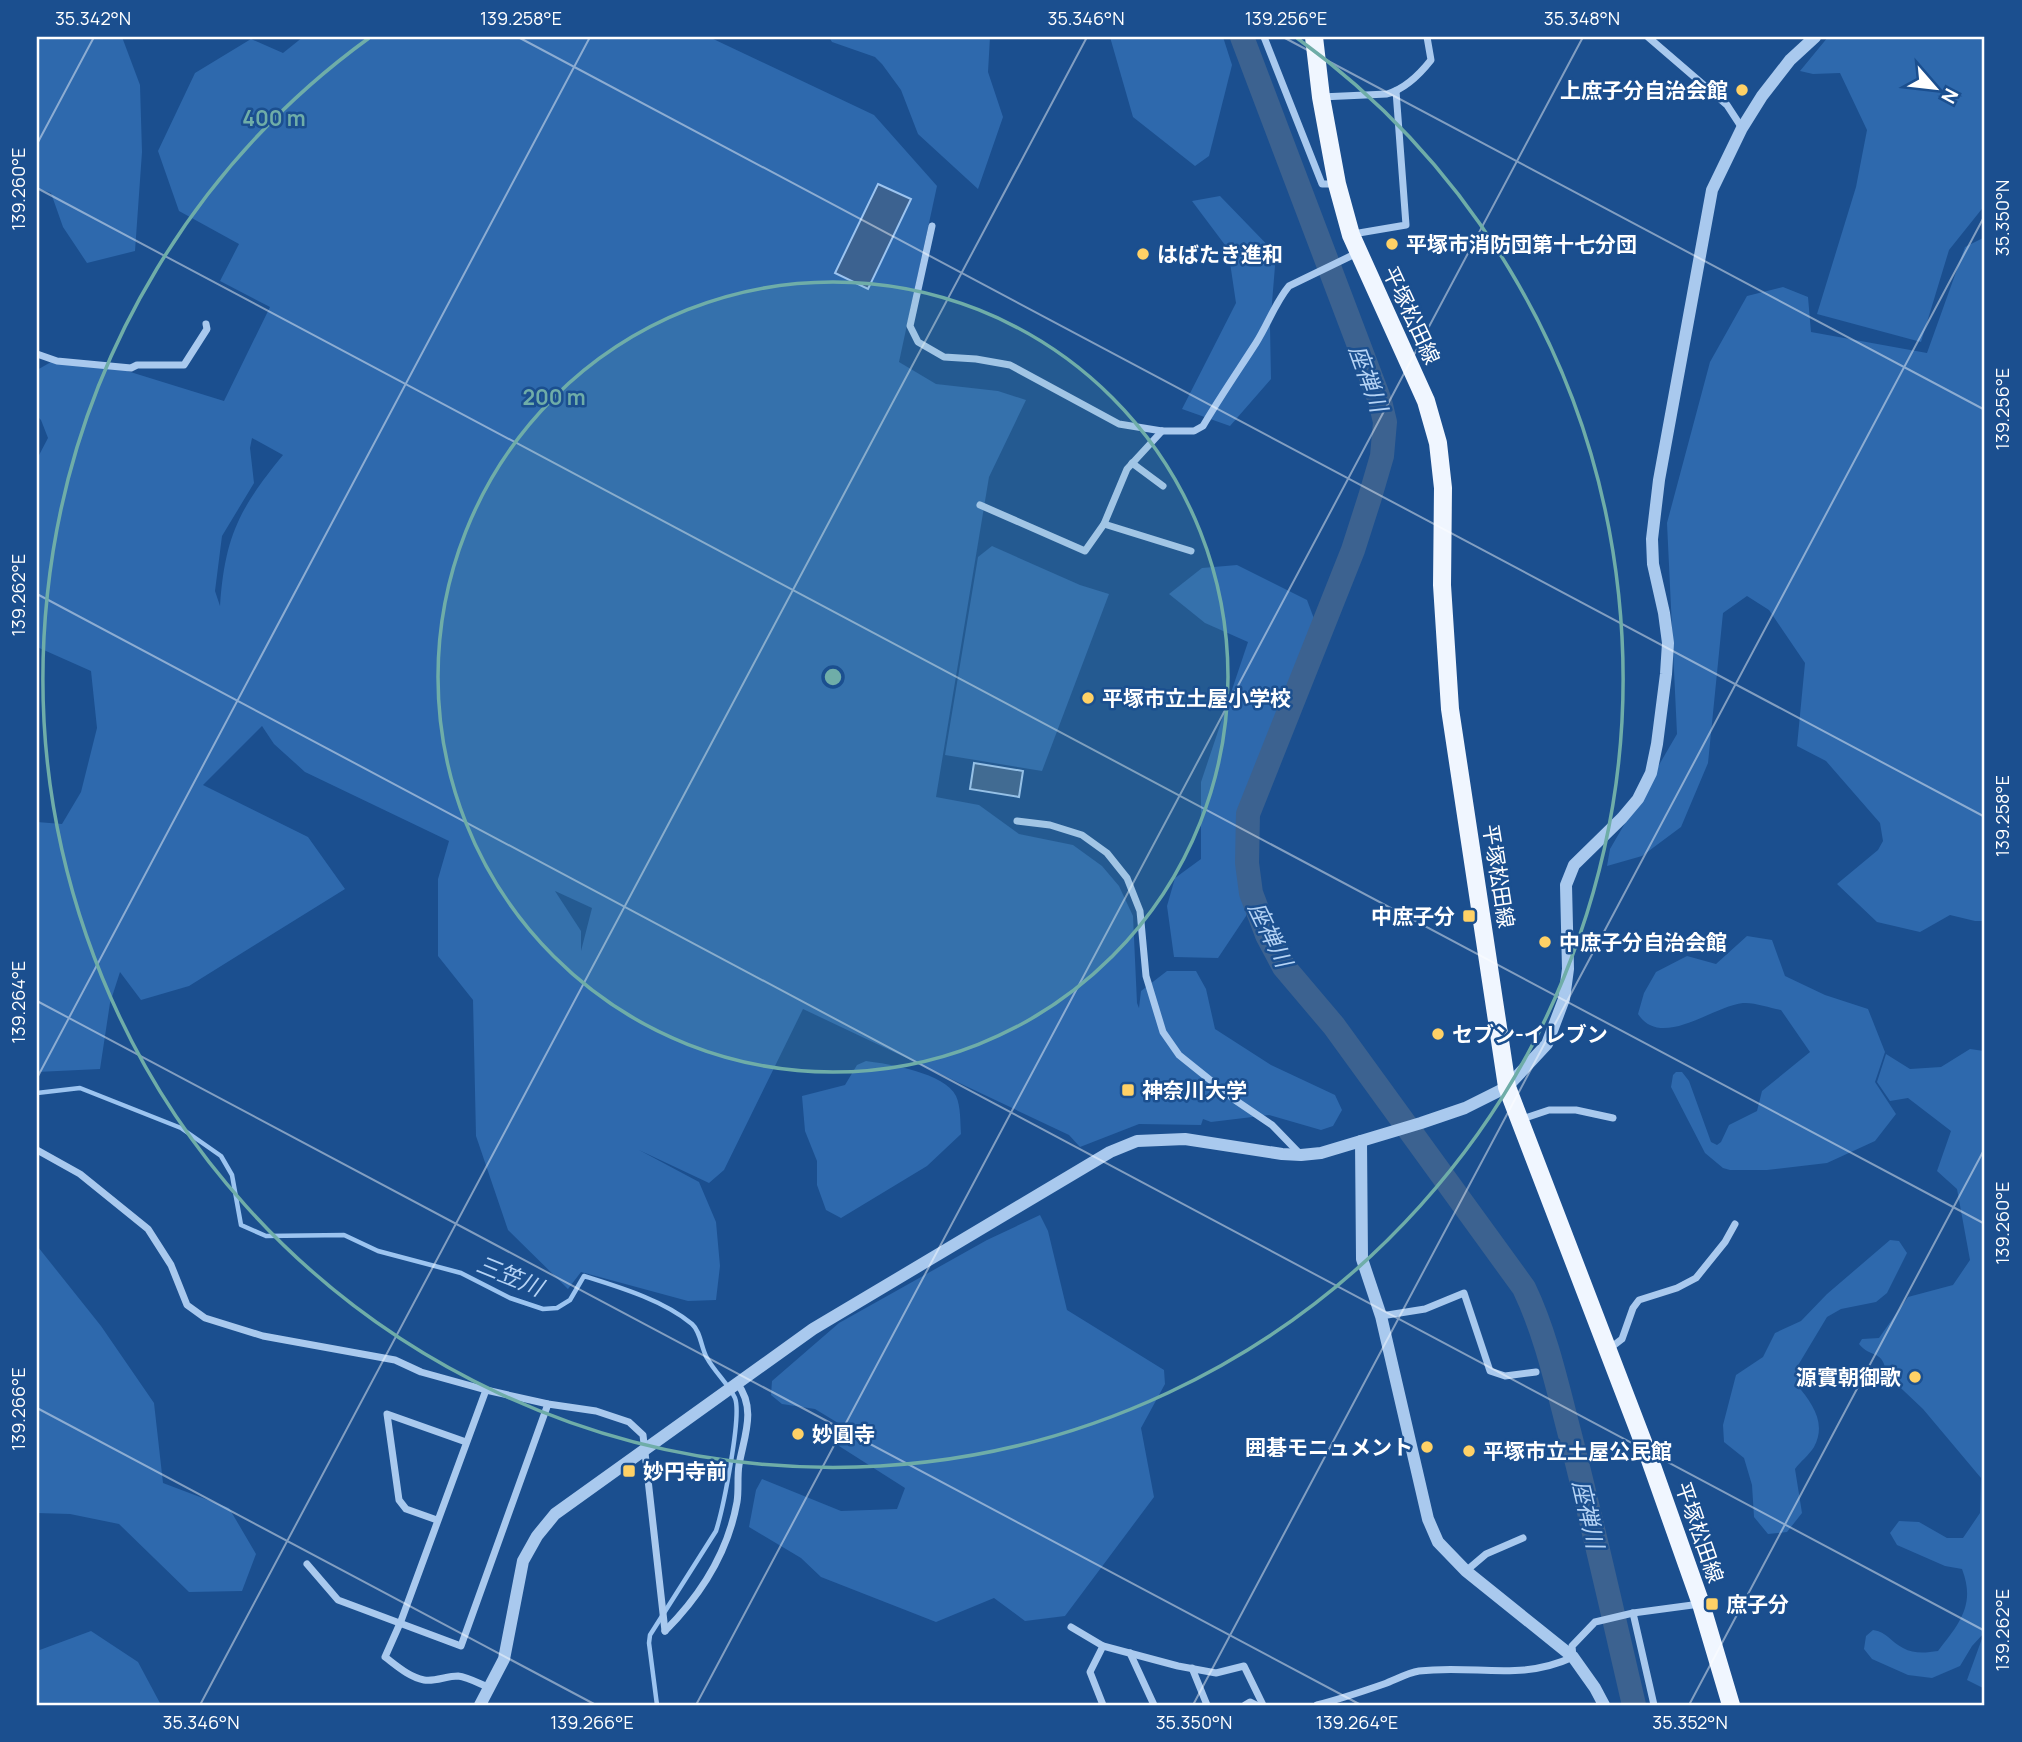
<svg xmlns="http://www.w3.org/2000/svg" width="2022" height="1742" viewBox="0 0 2022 1742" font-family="Manrope,'Noto Sans JP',sans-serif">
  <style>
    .green { fill: #2e69ad; fill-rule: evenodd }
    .water { fill: #3c6290; stroke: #9cc4f0; stroke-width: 2 }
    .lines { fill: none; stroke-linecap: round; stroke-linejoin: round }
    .stream { stroke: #9cc4f0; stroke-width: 4.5 }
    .river { stroke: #3c6290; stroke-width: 24 }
    .minor { stroke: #a9c9ee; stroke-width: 7 }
    .tertiary { stroke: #a9c9ee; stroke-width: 12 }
    .primary { stroke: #f0f6ff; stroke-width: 18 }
    .ticks { fill: none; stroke: #fff; stroke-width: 2; stroke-opacity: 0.45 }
    .ring { fill: none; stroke: #6fada8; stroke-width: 3.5 }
    .poi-dot { fill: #ffd166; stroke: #1b4f8f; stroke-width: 2.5 }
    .labels { text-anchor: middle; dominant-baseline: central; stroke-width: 5; stroke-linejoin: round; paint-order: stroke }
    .poi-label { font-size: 21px; font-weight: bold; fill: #fff; stroke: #1b4f8f; text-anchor: start }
    .street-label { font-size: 21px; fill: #fff; stroke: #1b4f8f }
    .water-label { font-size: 23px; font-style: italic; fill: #b5d3f5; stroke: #1b4f8f }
    .centre { fill: #6fada8; stroke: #1b4f8f; stroke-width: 3.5 }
    .ring-label { font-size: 21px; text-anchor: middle; font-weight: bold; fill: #6fada8; stroke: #1b4f8f; stroke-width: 5; stroke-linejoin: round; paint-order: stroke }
    .neatline { fill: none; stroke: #fff; stroke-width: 2.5 }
    .ticks-label { font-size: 18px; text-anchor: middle; fill: #fff }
  </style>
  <rect width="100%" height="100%" fill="#1b4f8f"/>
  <!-- green -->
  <g class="green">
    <polygon points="37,37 122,37 140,85 142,152 135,251 87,263 63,227 51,193 37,188"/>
    <path d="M303 37H709L874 115 937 186 899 362 936 384 998 391 1026 400 989 477 936 797 979 805 1019 834 1073 845 1102 866 1119 886 1133 916 1137 1003 1139 1008 1141 991 1167 971H1196L1206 989 1215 1029 1271 1065 1335 1095 1342 1110 1333 1126 1321 1130 1269 1115 1211 1122 1203 1119 1201 1125 1139 1124 1080 1147 1069 1135 803 1009 724 1170 709 1183 639 1150 699 1182 716 1222 720 1266 716 1300 688 1301 581 1272 568 1289 508 1230 476 1136 473 1000 438 956V879L449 841 305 772 274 744 262 726 203 785 308 837 345 889 189 986 141 1000 120 972 110 1003 100 1069 37 1072V822L62 824 81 792 97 728 91 671 37 647V459L48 438 41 420 37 416V370L51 362 124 370 224 401 270 307 220 281 239 244 179 211 158 151 195 73 251 39 283 53ZM252 438 283 455C239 509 225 536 220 606L215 591 222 536 254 483 250 448ZM555 891 592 908 581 951V931Z"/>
    <polygon points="829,37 990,37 988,72 1003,117 978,189 918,134 901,90 882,64 875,57 832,42"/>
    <polygon points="1110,37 1223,37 1232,65 1209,156 1195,166 1133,117"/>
    <polygon points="1828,37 1985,37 1985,205 1949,250 1921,342 1817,314 1856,187 1867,130 1840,73 1813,74 1800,71"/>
    <polygon points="1220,196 1276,254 1270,327 1271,379 1230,426 1182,409 1236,303 1228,249 1192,201"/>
    <polygon points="1985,237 1985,921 1975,921 1950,915 1920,932 1877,922 1837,884 1878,850 1883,841 1880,823 1826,761 1797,746 1805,663 1769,610 1747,596 1723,613 1708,763 1681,827 1642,856 1607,866 1610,849 1677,734 1667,523 1710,362 1747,296 1783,287 1808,297 1811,332 1927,353 1965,247"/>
    <polygon points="992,546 1080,585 1109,594 1042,771 945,755 978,557"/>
    <polygon points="1237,565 1307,600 1316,624 1299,689 1257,800 1255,858 1246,916 1218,958 1174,957 1167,906 1175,878 1201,859 1201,782 1248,642 1205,623 1169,594 1202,568"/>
    <path d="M1747 936 1772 940 1785 976 1825 995 1868 1009 1885 1052 1875 1082 1896 1114 1875 1141 1827 1163 1767 1170H1730L1723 1168 1705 1153 1671 1087 1673 1075 1676 1072H1682L1689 1081 1711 1142 1717 1145 1721 1142 1729 1125 1757 1111 1762 1091 1810 1052 1781 1010C1770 1008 1754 1002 1743 1003 1713 1006 1661 1050 1638 1014L1644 993 1656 972 1687 956 1716 964Z"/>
    <path d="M1970 1049 1984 1051 1985 1056V1689L1967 1680 1984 1633 1972 1646 1960 1666 1932 1678 1908 1675 1872 1659 1864 1649 1866 1636 1873 1630C1887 1632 1891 1642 1903 1648 1914 1654 1925 1653 1938 1651 1959 1624 1976 1605 1962 1569L1945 1566 1897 1545 1890 1533 1899 1521 1919 1522 1947 1538H1963L1980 1513 1981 1478 1923 1409 1886 1374C1884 1349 1871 1359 1859 1344L1862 1339 1879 1338 1908 1297 1953 1285 1970 1260 1957 1189 1937 1171 1951 1131 1908 1098 1890 1101 1877 1082 1886 1054 1910 1069 1941 1067Z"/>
    <path d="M866 1061C889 1064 945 1073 956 1096 961 1107 960 1122 961 1134L927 1166 841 1218 826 1210 817 1185V1161L805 1131 802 1096 845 1085 857 1065Z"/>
    <polygon points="1040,1215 1048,1231 1067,1310 1164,1370 1165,1384 1141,1428 1154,1497 1065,1616 1025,1621 994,1598 936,1622 821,1577 801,1558 749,1527 756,1490 762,1479 841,1511 897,1509 905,1488 839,1446 843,1426 815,1409 782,1404 771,1395 772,1381 839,1323 987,1240"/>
    <path d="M1890 1240 1899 1241 1907 1253 1887 1293 1876 1302 1841 1309 1827 1317 1797 1367V1385C1812 1403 1827 1423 1814 1447 1809 1455 1800 1462 1795 1469L1802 1513 1787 1532 1768 1534 1754 1517 1752 1485 1744 1458 1724 1442 1723 1425 1736 1375 1763 1357 1775 1333 1801 1321 1827 1294Z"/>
    <polygon points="38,1247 101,1326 154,1403 163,1483 229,1508 256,1554 242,1591 189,1592 119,1524 70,1514 37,1513"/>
    <polygon points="91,1631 138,1662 161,1705 37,1705 37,1651"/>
  </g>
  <!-- water -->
  <g class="water">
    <polygon points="878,184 911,199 868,289 835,273"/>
    <polygon points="974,763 1023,771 1019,797 970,789"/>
  </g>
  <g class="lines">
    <!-- stream -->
    <path class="stream" d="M37 1093 80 1088 181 1128 221 1156 232 1175 241 1225 266 1236 344 1235 378 1251 461 1273 510 1298 543 1309 557 1308 570 1300 584 1276C619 1287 663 1300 692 1324 701 1332 701 1348 707 1358 714 1371 729 1385 735 1398 742 1416 723 1509 716 1531L650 1635 649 1643 657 1705"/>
    <!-- river -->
    <path class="river" d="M1242 37 1380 401 1385 422 1382 456 1370 497 1353 550 1248 814 1247 863 1251 893 1267 935 1284 967 1334 1026 1524 1288C1546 1334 1557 1385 1570 1435 1593 1525 1613 1615 1634 1705"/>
    <!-- minor -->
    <g class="minor">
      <polyline points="1264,37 1322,184 1336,184"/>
      <polyline points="1648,37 1727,105 1742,128"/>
      <path d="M1321 97 1387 94C1405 89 1420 74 1431 60L1427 37"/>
      <path d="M932 226 910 326 918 342 944 357 976 359 1010 365 1119 424 1162 431H1194L1203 426C1220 397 1238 371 1256 343 1268 324 1275 303 1289 286L1357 253"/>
      <polyline points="1353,234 1406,225 1396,91"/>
      <polyline points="37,354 57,361 131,368 137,365 184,365 207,329 206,324"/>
      <polyline points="1132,463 1163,486"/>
      <polyline points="980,505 1085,551 1104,524 1127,469 1162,431"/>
      <polyline points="1104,524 1191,551"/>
      <polyline points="1017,821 1050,825 1082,835 1107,853 1127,878 1140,911 1146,976 1163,1032 1179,1055 1235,1100 1272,1125 1301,1155"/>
      <polyline points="1522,1119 1549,1110 1576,1110 1613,1118"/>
      <polyline points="37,1150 80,1174 148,1229 171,1265 187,1305 205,1318 263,1336 395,1360 421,1372 486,1390 548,1404 596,1411 629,1422 643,1435 665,1631"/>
      <polyline points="1381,1316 1425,1309 1464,1293 1490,1371 1505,1376 1536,1372"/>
      <polyline points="1609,1349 1622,1339 1633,1308 1639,1300 1677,1288 1696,1278 1725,1242 1735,1224"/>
      <path d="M486 1390 401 1621 385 1657C397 1666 409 1677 424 1680 435 1682 446 1676 458 1676 468 1677 480 1684 490 1688"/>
      <polyline points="437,1520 406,1509 399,1500 387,1414 466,1442"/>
      <polyline points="307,1564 338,1600 461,1646 548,1404"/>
      <polyline points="1466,1571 1486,1554 1523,1538"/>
      <polyline points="1633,1613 1654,1705"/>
      <polyline points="1071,1627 1103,1646 1178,1666 1216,1673 1244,1666 1263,1705"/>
      <path d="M665 1631C700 1596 728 1552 737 1502 739 1490 737 1477 739 1465 744 1436 757 1409 737 1383"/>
      <polyline points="1103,1646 1090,1672 1103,1705"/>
      <polyline points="1130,1653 1154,1705"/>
      <polyline points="1192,1668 1207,1705"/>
      <polyline points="1245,1705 1250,1702 1256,1705"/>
      <path d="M1317 1705C1340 1699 1361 1692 1384 1684 1395 1680 1407 1673 1419 1671 1475 1664 1519 1682 1573 1657L1572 1646 1595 1622 1633 1613 1700 1604"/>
    </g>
    <!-- tertiary -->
    <g class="tertiary">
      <polyline points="1361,1141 1362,1259 1381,1316 1428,1519 1438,1542 1466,1571 1573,1657 1595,1688 1604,1705"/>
      <polyline points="480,1705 504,1659 523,1561 537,1536 555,1514 813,1329 1110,1152 1137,1141 1185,1139 1282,1154 1301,1155 1321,1153 1421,1123 1465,1108 1507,1087 1547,1044 1564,999 1568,969 1566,885 1574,865 1622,818 1638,799 1651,773 1657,744 1666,674 1668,643 1664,613 1653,564 1652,539 1659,480 1712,190 1742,128 1762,96 1790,60 1815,37"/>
    </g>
    <!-- primary -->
    <polyline class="primary" points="1314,37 1321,97 1337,184 1351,235 1426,401 1438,443 1443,488 1442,585 1450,709 1507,1087 1650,1460 1701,1604 1731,1705"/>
  </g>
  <!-- ticks -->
  <path class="ticks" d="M518 37 1985 817M1283 37 1985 410M37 144 94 37M37 188 1985 1224M37 594 1985 1631M37 1001 1361 1705M37 1078 590 37M37 1408 596 1705M200 1705 1087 37M696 1705 1583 37M1193 1705 1985 215M1689 1705 1985 1148"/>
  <!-- distance rings -->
  <circle cx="833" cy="677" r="395" fill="#6fada8" fill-opacity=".12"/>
  <g class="ring">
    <circle cx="833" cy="677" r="395"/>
    <path d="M1297 38A790 790 0 1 1 369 38"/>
  </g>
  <!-- markers -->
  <g class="poi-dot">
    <circle cx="1742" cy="90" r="7"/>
    <circle cx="1392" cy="244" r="7"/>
    <circle cx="1143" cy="254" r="7"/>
    <circle cx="1088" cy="698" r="7"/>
    <rect x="1462" y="909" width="14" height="14" rx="3.5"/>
    <circle cx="1545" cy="942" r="7"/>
    <circle cx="1438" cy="1034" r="7"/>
    <rect x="1121" y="1083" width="14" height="14" rx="3.5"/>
    <circle cx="1915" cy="1377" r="7"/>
    <circle cx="798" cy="1434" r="7"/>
    <circle cx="1427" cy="1447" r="7"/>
    <circle cx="1469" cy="1451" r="7"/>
    <rect x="622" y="1464" width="14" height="14" rx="3.5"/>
    <rect x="1705" y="1597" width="14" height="14" rx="3.5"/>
  </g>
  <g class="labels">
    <!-- poi labels -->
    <g class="poi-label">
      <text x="1728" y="90" text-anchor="end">上庶子分自治会館</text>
      <text x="1406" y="244">平塚市消防団第十七分団</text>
      <text x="1157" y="254">はばたき進和</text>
      <text x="1102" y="698">平塚市立土屋小学校</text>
      <text x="1455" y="916" text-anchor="end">中庶子分</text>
      <text x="1559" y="942">中庶子分自治会館</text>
      <text x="1452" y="1034">セブン-イレブン</text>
      <text x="1142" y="1090">神奈川大学</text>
      <text x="1901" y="1377" text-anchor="end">源實朝御歌</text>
      <text x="812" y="1434">妙圓寺</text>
      <text x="1413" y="1447" text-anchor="end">囲碁モニュメント</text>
      <text x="1483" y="1451">平塚市立土屋公民館</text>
      <text x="643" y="1471">妙円寺前</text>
      <text x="1726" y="1604">庶子分</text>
    </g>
    <!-- street labels -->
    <g class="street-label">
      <text transform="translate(1412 315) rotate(65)">平塚松田線</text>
      <text transform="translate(1499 876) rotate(81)">平塚松田線</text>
      <text transform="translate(1700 1532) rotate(71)">平塚松田線</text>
    </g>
    <!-- water labels -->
    <g class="water-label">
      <text transform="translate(1369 378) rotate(70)">座禅川</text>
      <text transform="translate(1271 934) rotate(64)">座禅川</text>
      <text transform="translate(510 1275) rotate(22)">三笠川</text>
      <text transform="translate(1589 1514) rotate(77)">座禅川</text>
    </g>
  </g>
  <circle cx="833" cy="677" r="10" class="centre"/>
  <g class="ring-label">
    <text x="274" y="126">400 m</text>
    <text x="554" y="405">200 m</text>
  </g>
  <!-- border -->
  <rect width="2022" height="1742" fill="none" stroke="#1b4f8f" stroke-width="77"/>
  <!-- north arrow -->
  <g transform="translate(1935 88) rotate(118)" stroke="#1b4f8f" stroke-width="5" paint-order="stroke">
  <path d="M0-5L12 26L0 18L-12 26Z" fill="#ffffff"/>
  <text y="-10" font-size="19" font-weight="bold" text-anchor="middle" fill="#ffffff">N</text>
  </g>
  <rect x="38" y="38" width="1945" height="1666" class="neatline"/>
  <g class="ticks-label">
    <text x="93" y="25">35.342°N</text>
    <text x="521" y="25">139.258°E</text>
    <text x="1086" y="25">35.346°N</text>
    <text x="1286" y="25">139.256°E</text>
    <text x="1582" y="25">35.348°N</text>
    <text transform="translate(19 189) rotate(-90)" y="6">139.260°E</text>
    <text transform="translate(2003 218) rotate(-90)" y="6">35.350°N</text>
    <text transform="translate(2003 409) rotate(-90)" y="6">139.256°E</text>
    <text transform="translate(19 595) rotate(-90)" y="6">139.262°E</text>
    <text transform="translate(2003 816) rotate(-90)" y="6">139.258°E</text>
    <text transform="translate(19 1002) rotate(-90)" y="6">139.264°E</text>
    <text transform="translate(2003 1223) rotate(-90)" y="6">139.260°E</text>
    <text transform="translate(19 1409) rotate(-90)" y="6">139.266°E</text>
    <text transform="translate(2003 1630) rotate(-90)" y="6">139.262°E</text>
    <text x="201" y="1729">35.346°N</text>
    <text x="592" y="1729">139.266°E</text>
    <text x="1194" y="1729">35.350°N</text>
    <text x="1357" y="1729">139.264°E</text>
    <text x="1690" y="1729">35.352°N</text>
  </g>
</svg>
